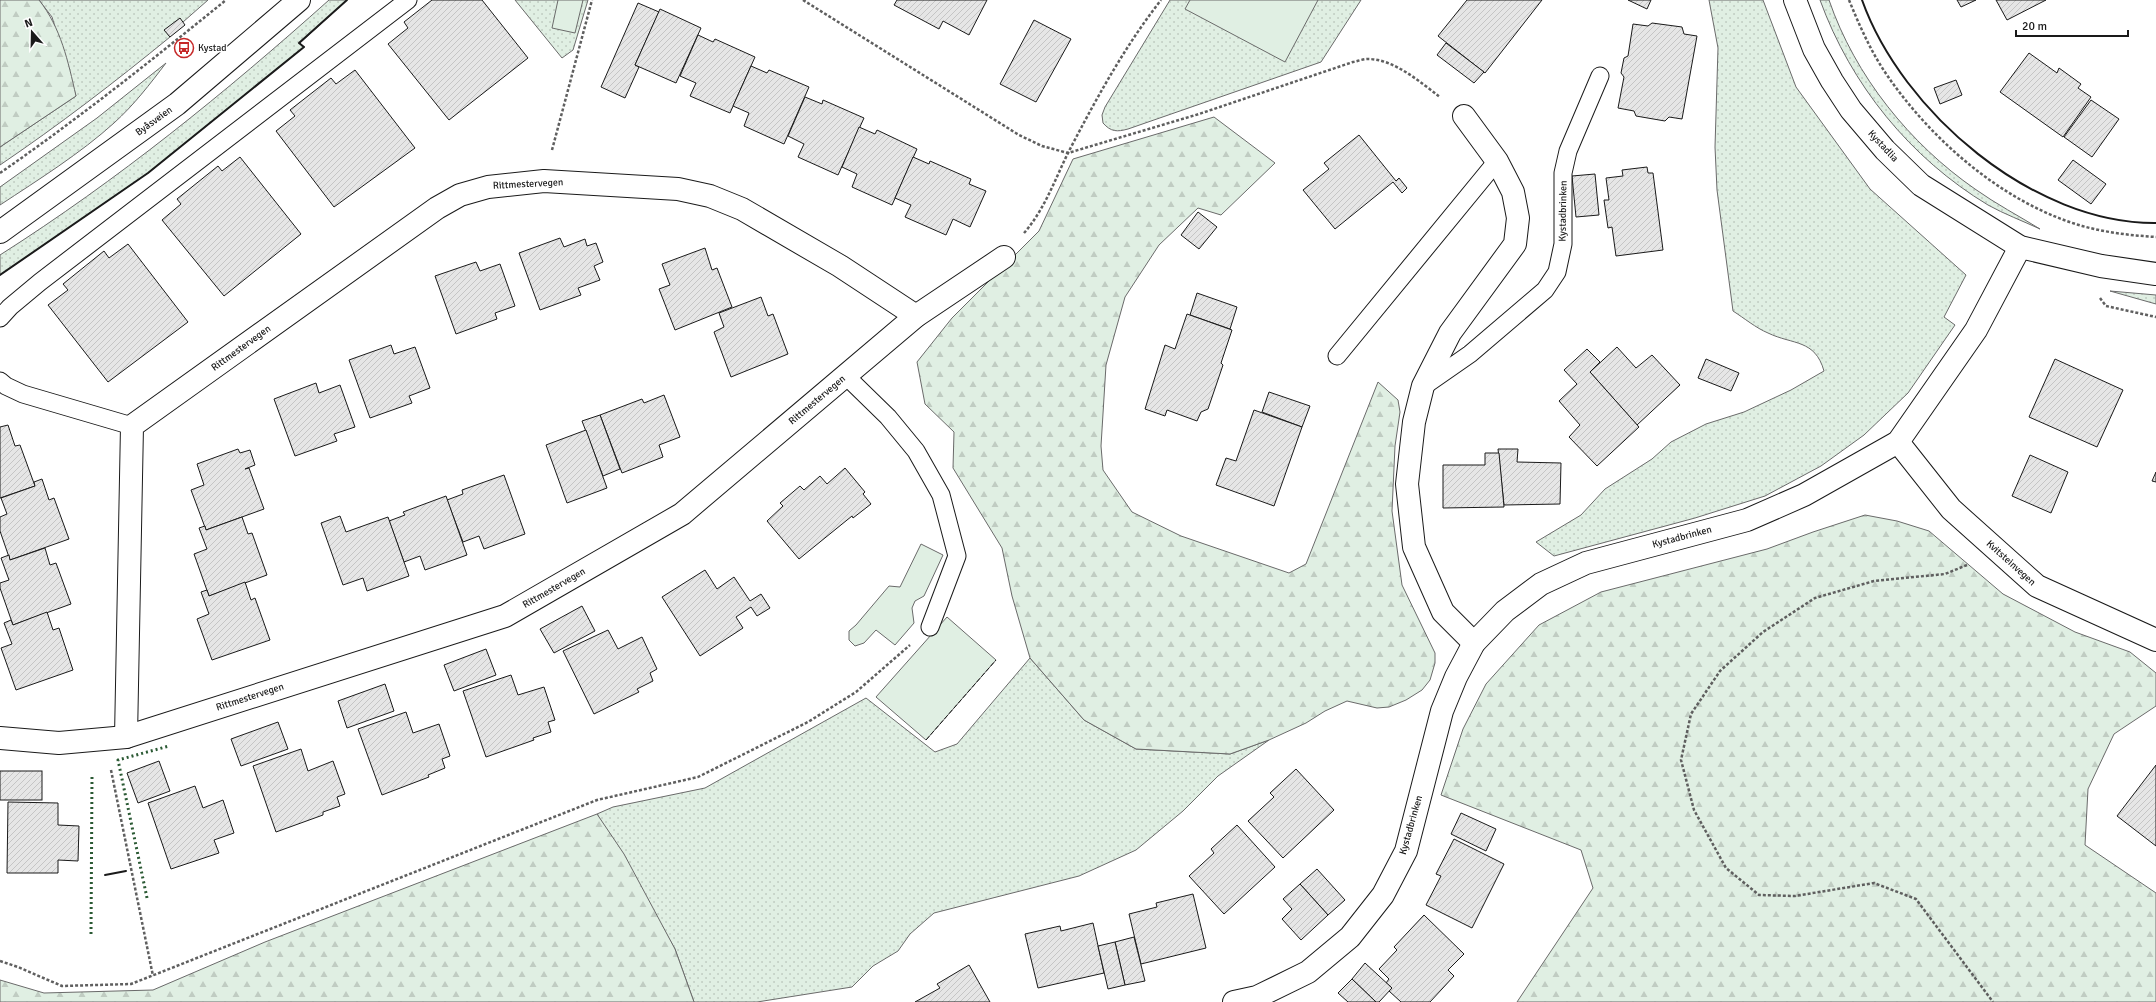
<svg xmlns="http://www.w3.org/2000/svg" width="2156" height="1002" viewBox="0 0 2156 1002" font-family="Signika,sans-serif">
  <style>
    .grass { fill: url(#grass-dots); stroke: #6a6a6a }
    .forest { fill: url(#forest-firs); stroke: #6a6a6a }
    .park { fill: #e0efe3; stroke: #6a6a6a }
    .building { fill: url(#building-hatch); stroke: #1a1a1a }
    .lines { fill: none; stroke-linecap: round; stroke-linejoin: round }
    .service-casing { stroke: #1a1a1a; stroke-width: 19 }
    .minor-casing { stroke: #1a1a1a; stroke-width: 24 }
    .tertiary-casing { stroke: #1a1a1a; stroke-width: 24 }
    .secondary-casing { stroke: #1a1a1a; stroke-width: 24 }
    .path { stroke: #5f5f5f; stroke-width: 2.5; stroke-dasharray: 3 2; stroke-linecap: butt }
    .service { stroke: #fff; stroke-width: 17 }
    .minor { stroke: #fff; stroke-width: 22 }
    .tertiary { stroke: #fff; stroke-width: 22 }
    .secondary { stroke: #fff; stroke-width: 22 }
    .hedge { stroke: #2b5a34; stroke-width: 3; stroke-dasharray: 2 3; stroke-linecap: butt }
    .fence { stroke: #1a1a1a; stroke-width: 1; stroke-dasharray: 5 2; stroke-linecap: butt }
    .wall { stroke: #1a1a1a; stroke-width: 2 }
    .labels { text-anchor: middle; dominant-baseline: central; stroke-width: 3; stroke-linejoin: round; paint-order: stroke }
    .poi-label { font-size: 10px; fill: #1a1a1a; stroke: #fff; text-anchor: start }
    .street-label { font-size: 10px; fill: #1a1a1a; stroke: #fff }
  </style>
  <defs>
    <pattern id="grass-dots" width="8" height="8" patternUnits="userSpaceOnUse"><rect width="8" height="8" fill="#e0efe3"/><path d="M2 2h.1M6 6h.1" fill="none" stroke="#c0ccc2" stroke-width="1.8" stroke-linecap="round"/></pattern>
    <pattern id="forest-firs" width="22" height="20" patternUnits="userSpaceOnUse"><rect width="22" height="20" fill="#e0efe3"/><path d="M5 1l3.5 6h-7zM16 11l3.5 6h-7z" fill="#c0ccc2"/></pattern>
    <pattern id="building-hatch" width="6" height="6" patternUnits="userSpaceOnUse"><rect width="6" height="6" fill="#e6e6e6"/><path d="M-1 1l2-2M0 6l6-6M5 7l2-2" fill="none" stroke="#c5c5c5"/></pattern>
  </defs>
  <rect width="100%" height="100%" fill="#fff"/>
  <!-- grass -->
  <g class="grass">
    <path d="M39 0H208L183 22 165 30 170 37C115 82 59 125 0 165V147L76 96 52 17Z"/>
    <path d="M329 0H347L300 43 304 47 148 173 0 275V255C118 180 225 93 329 0Z"/>
    <polygon points="515,0 588,0 573,50 562,58"/>
    <path d="M1170 0H1361L1321 62 1128 129C1117 132 1111 132 1103 123L1102 115 1105 107Z"/>
    <path d="M1709 0H1763L1796 87 1870 189 1966 275 1944 317 1955 325 1908 393 1864 435 1821 466 1765 496 1695 518 1554 556 1536 542 1581 515 1605 489 1652 459 1671 442 1706 424 1744 412 1791 390 1824 371C1815 339 1793 345 1768 333 1756 328 1744 318 1733 311L1717 190 1715 147 1718 48Z"/>
    <path d="M1820 0H1829C1855 76 1910 144 1975 189 1996 204 2019 216 2040 229 2023 221 2004 214 1988 205 1910 158 1851 85 1820 0Z"/>
    <path d="M166 63C150 84 134 105 114 123 81 153 38 180 0 205V187L97 118Z"/>
    <polygon points="2110,291 2156,295 2156,304"/>
    <polygon points="1030,658 1084,720 1136,749 1230,754 1269,740 1218,776 1183,811 1136,850 1079,876 934,913 910,934 898,951 873,966 852,987 757,1002 694,1002 675,949 597,814 613,807 705,788 866,698 935,752 957,744"/>
  </g>
  <!-- forest -->
  <g class="forest">
    <path d="M0 0H39C61 28 68 61 76 96L0 147Z"/>
    <polygon points="1214,117 1275,163 1221,215 1198,208 1159,245 1125,297 1106,365 1101,446 1103,470 1132,512 1181,536 1289,573 1306,564 1378,382 1398,400 1400,412 1395,446 1392,511 1402,585 1435,653 1435,663 1430,680 1422,690 1406,700 1389,707 1377,708 1347,701 1325,711 1306,723 1269,740 1230,754 1136,749 1084,720 1030,658 1012,596 1002,548 953,468 954,432 925,404 917,362 952,318 1039,231 1073,159"/>
    <polygon points="1865,515 1897,521 1929,531 2003,594 2075,632 2130,652 2156,673 2156,706 2114,734 2088,789 2085,845 2156,893 2156,1002 1517,1002 1593,888 1581,850 1441,795 1463,729 1486,684 1539,625 1601,592 1767,549 1813,532"/>
    <polygon points="597,814 624,854 675,949 694,1002 0,1002 0,980 44,993 153,990 265,942"/>
  </g>
  <!-- park -->
  <g class="park">
    <polygon points="558,0 583,0 575,33 552,28"/>
    <polygon points="1190,0 1318,0 1285,62 1185,9"/>
    <polygon points="921,544 943,555 924,596 915,601 912,608 914,623 895,645 876,630 864,643 855,646 849,640 849,631 856,625 889,586 900,587"/>
    <polygon points="947,617 996,660 926,740 876,697"/>
  </g>
  <!-- building -->
  <g class="building">
    <polygon points="432,0 482,0 528,58 449,120 388,44 408,28 404,22"/>
    <polygon points="897,0 987,0 969,35 943,21 939,29 894,5"/>
    <polygon points="1467,0 1542,0 1485,73 1438,36"/>
    <polygon points="1628,0 1651,0 1647,9"/>
    <polygon points="1957,0 1976,0 1961,7"/>
    <polygon points="1996,0 2046,0 2007,20"/>
    <polygon points="638,3 659,12 635,65 639,67 625,98 601,87"/>
    <polygon points="660,9 701,28 676,83 635,65"/>
    <polygon points="180,18 185,25 170,37 164,30"/>
    <polygon points="1034,20 1071,39 1036,102 1000,84"/>
    <polygon points="1652,23 1682,27 1684,34 1697,36 1682,119 1669,117 1665,121 1636,116 1634,111 1618,108 1624,77 1621,73 1624,58 1628,56 1633,24 1648,26"/>
    <polygon points="698,35 713,42 715,39 755,57 730,113 690,96 696,83 680,76"/>
    <polygon points="1446,43 1484,72 1474,83 1437,55"/>
    <polygon points="2029,53 2057,73 2059,68 2081,84 2078,88 2091,97 2063,137 2000,92"/>
    <polygon points="751,66 767,73 769,70 809,87 784,144 744,126 749,113 733,106"/>
    <polygon points="355,70 415,148 334,207 276,131 295,116 290,110 331,78 336,84"/>
    <polygon points="1956,80 1962,95 1940,104 1934,88"/>
    <polygon points="805,97 822,104 823,100 864,118 838,175 798,157 804,144 788,136"/>
    <polygon points="2091,100 2119,119 2092,157 2064,137"/>
    <polygon points="859,127 875,134 877,130 917,149 892,205 852,187 857,174 842,167"/>
    <polygon points="1359,135 1396,181 1399,178 1407,188 1402,193 1393,182 1335,229 1303,190 1329,169 1324,163"/>
    <polygon points="240,157 301,234 224,296 162,220 181,204 177,199 218,166 222,171"/>
    <polygon points="913,157 929,164 930,161 971,179 969,184 986,191 970,227 953,219 946,235 905,217 911,205 895,198"/>
    <polygon points="2073,160 2106,184 2091,204 2058,180"/>
    <polygon points="1647,167 1648,173 1653,173 1663,250 1616,256 1612,227 1608,228 1604,200 1609,200 1606,178 1623,176 1622,170"/>
    <polygon points="1595,174 1599,215 1576,217 1572,176"/>
    <polygon points="1198,212 1217,227 1199,249 1181,235"/>
    <polygon points="560,238 564,247 585,239 587,246 596,243 603,262 594,266 600,280 578,288 581,295 540,310 519,253"/>
    <polygon points="128,244 188,322 108,382 48,305 68,290 63,284 104,251 109,258"/>
    <polygon points="705,248 712,270 717,268 732,307 675,330 659,289 670,285 662,264"/>
    <polygon points="476,262 480,271 500,264 515,306 495,313 497,319 456,334 435,276"/>
    <polygon points="1197,293 1237,307 1230,329 1190,315"/>
    <polygon points="761,297 768,316 773,314 788,354 731,377 714,332 724,327 719,313"/>
    <polygon points="1187,314 1232,330 1221,363 1223,365 1208,409 1201,412 1197,421 1167,410 1165,416 1145,409 1165,345 1175,349"/>
    <polygon points="391,345 394,354 415,347 430,388 409,396 412,403 370,418 349,360"/>
    <polygon points="1617,347 1636,368 1652,355 1680,385 1637,425 1590,372"/>
    <polygon points="1587,349 1600,362 1590,372 1639,427 1597,466 1569,437 1580,425 1559,401 1577,384 1564,370"/>
    <polygon points="1706,359 1739,373 1731,391 1698,378"/>
    <polygon points="2055,359 2123,390 2097,447 2029,417"/>
    <polygon points="316,383 319,393 340,385 355,427 334,434 337,441 295,456 274,399"/>
    <polygon points="1269,392 1310,406 1302,427 1262,412"/>
    <polygon points="664,395 680,437 659,445 663,457 622,473 600,415 642,399 644,403"/>
    <polygon points="1254,410 1302,427 1274,506 1216,485 1226,458 1236,461"/>
    <polygon points="600,415 620,469 603,476 582,421"/>
    <polygon points="8,425 15,446 20,445 35,486 0,498 0,427"/>
    <polygon points="586,430 607,488 567,503 546,445"/>
    <polygon points="238,449 240,453 250,450 255,465 245,469 249,468 264,509 206,530 191,490 204,485 197,464"/>
    <polygon points="1498,449 1518,449 1517,462 1561,463 1560,504 1504,505"/>
    <polygon points="1485,453 1499,453 1504,507 1443,508 1443,465 1485,465"/>
    <polygon points="2030,455 2068,472 2051,513 2012,496"/>
    <polygon points="845,468 865,492 863,494 871,504 853,518 852,516 799,559 767,521 783,506 780,503 800,486 804,490 820,476 827,484"/>
    <polygon points="2156,472 2156,482 2152,481"/>
    <polygon points="504,475 525,534 484,549 479,536 463,542 447,500 463,494 462,490"/>
    <polygon points="42,479 49,500 54,498 69,539 10,560 0,531 0,517 7,514 1,498 35,486 34,482"/>
    <polygon points="446,496 467,555 425,570 420,556 404,562 389,521 405,515 403,512"/>
    <polygon points="340,516 346,532 388,517 409,576 367,591 363,578 343,585 321,523"/>
    <polygon points="242,517 248,534 252,533 267,575 209,596 194,554 207,549 199,528 205,526 206,530"/>
    <polygon points="45,548 50,565 56,563 71,604 13,625 0,588 0,583 9,580 1,558 9,555 10,560"/>
    <polygon points="705,570 717,589 734,577 750,601 761,594 770,608 757,616 751,607 736,617 743,628 700,656 662,597"/>
    <polygon points="245,582 251,600 255,598 270,640 212,660 197,619 209,614 201,592 207,590 209,596"/>
    <polygon points="582,606 595,631 554,653 540,629"/>
    <polygon points="47,612 53,630 59,628 73,670 16,690 1,648 12,644 4,623 11,620 13,625"/>
    <polygon points="608,630 618,649 642,637 657,669 650,673 653,681 637,689 639,692 594,714 563,651"/>
    <polygon points="486,649 496,675 454,691 444,665"/>
    <polygon points="511,675 518,695 544,687 555,720 548,722 551,732 533,738 534,740 486,757 463,691"/>
    <polygon points="385,684 394,711 347,728 338,701"/>
    <polygon points="406,712 413,733 439,724 450,756 442,759 445,768 428,775 429,777 382,795 358,729"/>
    <polygon points="278,722 288,749 241,766 231,739"/>
    <polygon points="301,749 308,771 333,761 345,794 337,797 340,806 323,812 323,815 276,832 253,766"/>
    <polygon points="159,761 170,791 138,803 127,773"/>
    <polygon points="2156,765 2156,846 2117,816"/>
    <polygon points="1296,769 1334,810 1283,858 1248,821 1274,797 1270,793"/>
    <rect x="0" y="771" width="42" height="29"/>
    <polygon points="195,786 203,808 223,800 234,833 214,840 219,853 171,869 148,803"/>
    <polygon points="8,802 58,803 58,825 79,826 78,861 58,860 58,873 7,873"/>
    <polygon points="1461,813 1496,829 1486,851 1451,834"/>
    <polygon points="1237,825 1275,867 1224,914 1189,876 1214,853 1211,849"/>
    <polygon points="1454,839 1504,864 1472,928 1426,905 1441,876 1436,874"/>
    <polygon points="1317,869 1345,900 1328,915 1300,884"/>
    <polygon points="1300,884 1328,915 1301,940 1282,919 1292,909 1283,899"/>
    <polygon points="1193,894 1206,948 1141,964 1129,914 1157,907 1156,903"/>
    <polygon points="1424,915 1464,954 1448,970 1454,976 1430,1002 1401,1002 1389,991 1392,988 1386,983 1389,979 1379,969 1397,950 1394,947"/>
    <polygon points="1093,923 1104,973 1038,988 1025,934 1060,926 1061,931"/>
    <polygon points="1134,937 1145,981 1125,985 1115,942"/>
    <polygon points="1115,942 1125,985 1108,989 1098,946"/>
    <polygon points="1365,963 1392,988 1379,1002 1376,1002 1352,979"/>
    <polygon points="969,965 990,1002 915,1002 940,988 937,984"/>
    <polygon points="1352,979 1376,1002 1348,1002 1338,993"/>
  </g>
  <g class="lines">
    <defs>
      <g id="service">
        <polyline points="0,318 10,307 40,282 408,0"/>
        <polyline points="1337,356 1497,161"/>
        <polyline points="846,376 888,417 916,451 941,495 957,556 930,627"/>
        <polyline points="0,381 6,386 23,394 132,426"/>
        <polyline points="1424,386 1470,354 1545,290 1557,272 1563,244 1563,173 1568,151 1600,76"/>
      </g>
      <g id="minor">
        <polyline points="1464,116 1497,161 1513,192 1518,218 1515,244 1450,333 1423,386 1414,422 1407,484 1414,547 1443,612 1474,643"/>
        <polyline points="1898,442 1951,509 2037,586 2156,640"/>
        <polyline points="126,737 132,426 437,208 460,195 488,187 544,181 678,189 710,196 742,209 840,266 916,316"/>
        <polyline points="0,738 59,743 126,737 505,616 682,514 916,316 1004,257"/>
        <polyline points="1234,1002 1257,997 1308,972 1350,937 1383,895 1406,851 1442,711 1456,677 1474,643 1505,611 1541,584 1586,563 1747,520 1804,495 1898,442 1976,330 2020,247"/>
      </g>
      <polyline id="tertiary" points="1795,0 1814,49 1832,81 1851,110 1885,150 1921,185 2020,247 2101,266 2156,274"/>
      <polyline id="secondary" points="0,232 177,104 299,0"/>
    </defs>
    <!-- service casing -->
    <use href="#service" class="service-casing"/>
    <!-- minor casing -->
    <use href="#minor" class="minor-casing"/>
    <!-- tertiary casing -->
    <use href="#tertiary" class="tertiary-casing"/>
    <!-- secondary casing -->
    <use href="#secondary" class="secondary-casing"/>
    <!-- path -->
    <g class="path">
      <path d="M803 0 1019 135 1042 146 1068 153 1199 114 1353 62C1358 61 1363 59 1368 59 1394 59 1420 82 1440 97"/>
      <path d="M1849 0C1860 27 1872 54 1889 78 1931 138 1994 194 2064 220 2093 231 2124 235 2156 237"/>
      <polyline points="552,150 592,0"/>
      <path d="M0 173C78 119 152 60 226 0"/>
      <path d="M1024 233C1045 209 1055 179 1069 151 1096 99 1125 46 1161 0"/>
      <polyline points="2100,298 2106,306 2156,317"/>
      <polyline points="1967,565 1945,574 1874,581 1815,598 1763,632 1720,671 1691,714 1681,760 1694,810 1726,868 1759,895 1795,896 1874,883 1916,899 1993,1002"/>
      <polyline points="111,770 153,976"/>
      <polyline points="0,961 18,967 62,986 131,984 597,800 698,777 808,722 856,692 910,645"/>
    </g>
    <!-- service -->
    <use href="#service" class="service"/>
    <!-- minor -->
    <use href="#minor" class="minor"/>
    <!-- tertiary -->
    <use href="#tertiary" class="tertiary"/>
    <!-- secondary -->
    <use href="#secondary" class="secondary"/>
    <!-- hedge -->
    <g class="hedge">
      <polyline points="147,898 118,760 169,746"/>
      <polyline points="91,934 92,776"/>
    </g>
    <!-- fence -->
    <polyline class="fence" points="926,740 996,660"/>
    <!-- wall -->
    <g class="wall">
      <path d="M1862 0C1902 112 2033 224 2156 223"/>
      <polyline points="0,275 148,173 304,47 299,43 347,0"/>
      <polyline points="105,875 126,871"/>
    </g>
  </g>
  <!-- icons -->
  <defs>
    <symbol id="bus-ring" viewBox="-11 -11 22 22"><circle r="9.5" fill="#fff" stroke="#c62828" stroke-width="1.5"/><path d="M-5-6H5V4H4V6H2V4H-2V6H-4V4H-5ZM-3.5-4V0h7V-4ZM-3.5 1.2v1.5H-2V1.2ZM2 1.2v1.5H3.5V1.2Z" fill="#c62828"/></symbol>
  </defs>
  <g fill-rule="evenodd">
    <use href="#bus-ring" x="173" y="37" width="22" height="22"/>
  </g>
  <g class="labels">
    <!-- poi labels -->
    <g class="poi-label">
      <text x="198" y="48">Kystad</text>
    </g>
    <!-- street labels -->
    <g class="street-label">
      <text transform="translate(154 121) rotate(-36)">Byåsveien</text>
      <text transform="translate(1883 146) rotate(47)">Kystadlia</text>
      <text transform="translate(528 184) rotate(-3)">Rittmestervegen</text>
      <text transform="translate(1563 211) rotate(-89)">Kystadbrinken</text>
      <text transform="translate(241 348) rotate(-36)">Rittmestervegen</text>
      <text transform="translate(817 400) rotate(-40)">Rittmestervegen</text>
      <text transform="translate(1682 537) rotate(-15)">Kystadbrinken</text>
      <text transform="translate(2011 563) rotate(42)">Kvitsteinvegen</text>
      <text transform="translate(554 588) rotate(-30)">Rittmestervegen</text>
      <text transform="translate(250 697) rotate(-18)">Rittmestervegen</text>
      <text transform="translate(1411 825) rotate(-74)">Kystadbrinken</text>
    </g>
  </g>
  <!-- north arrow -->
  <g transform="translate(32 32) rotate(340)" stroke="#ffffff" stroke-width="3" paint-order="stroke">
  <path d="M0-3L7 15L0 10L-7 15Z" fill="#1a1a1a"/>
  <text y="-6" font-size="11" font-weight="bold" text-anchor="middle" fill="#1a1a1a">N</text>
  </g>
  <!-- scale -->
  <path d="M2016 30v6h112v-6" fill="none" stroke="#1a1a1a" stroke-width="2"/>
  <text x="2022" y="30" font-size="12" fill="#1a1a1a" stroke="#ffffff" stroke-width="3" paint-order="stroke">20 m</text>
</svg>
